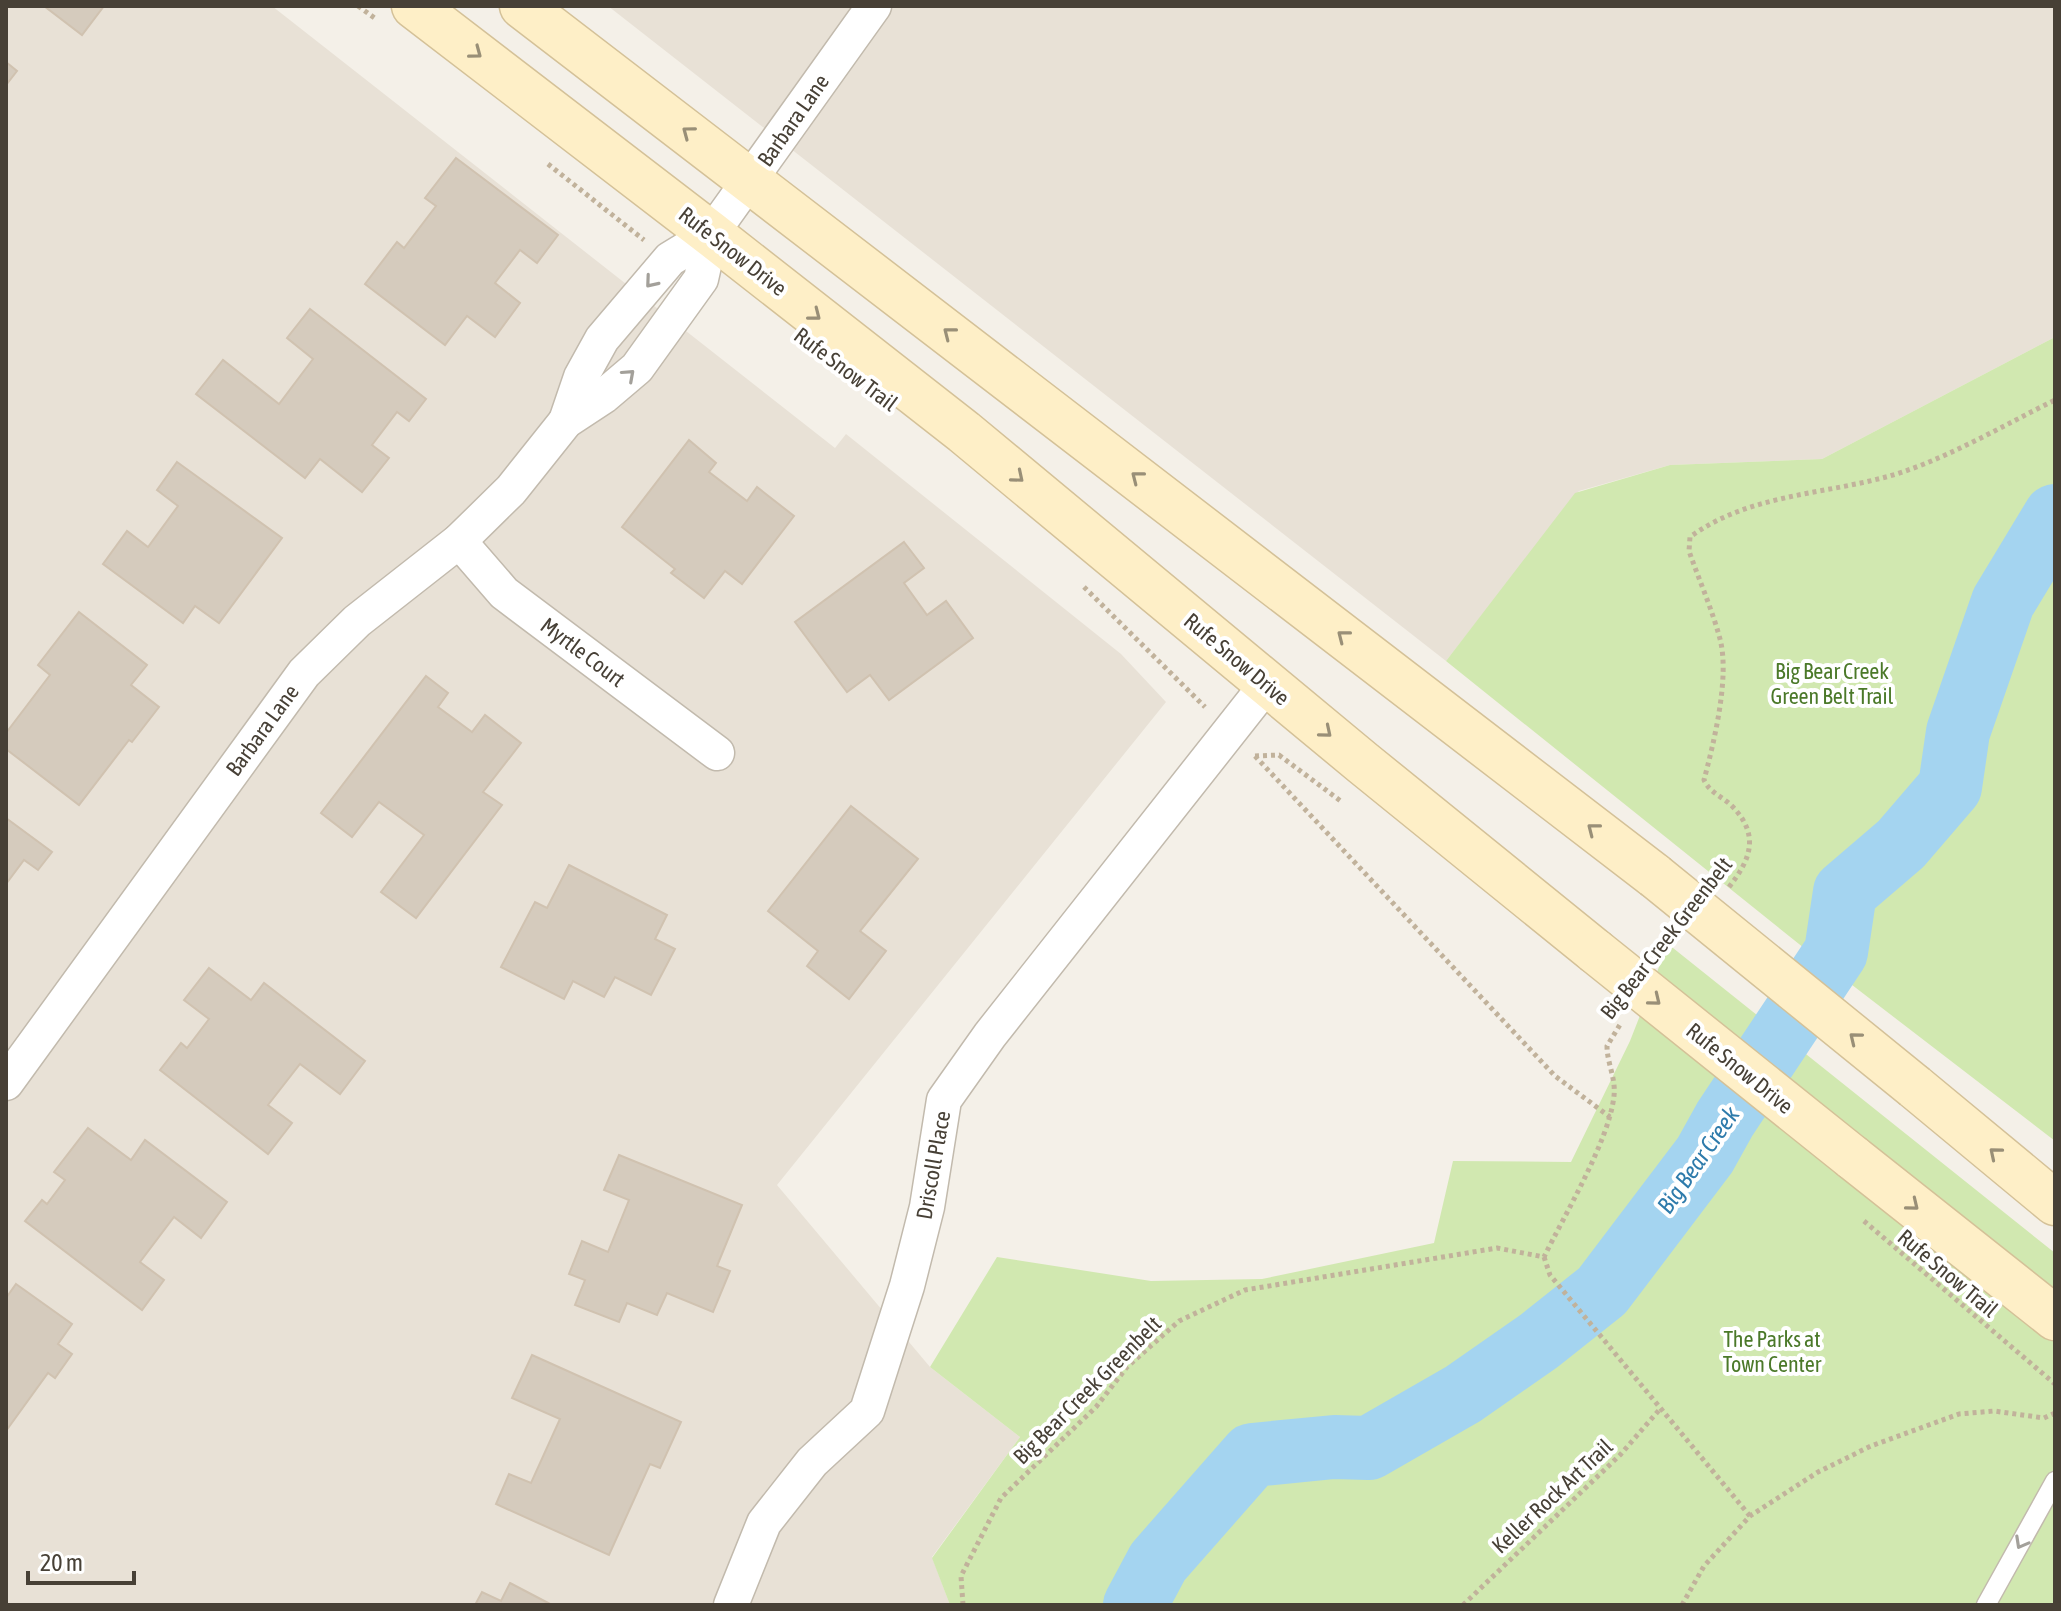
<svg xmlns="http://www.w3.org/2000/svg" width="2061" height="1611" viewBox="0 0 2061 1611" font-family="'Asap Condensed',sans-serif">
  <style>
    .residential { fill: #e8e1d6 }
    .green { fill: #d1e8b0 }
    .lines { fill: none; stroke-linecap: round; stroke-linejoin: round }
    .river { stroke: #a4d4f0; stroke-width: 64 }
    .building { fill: #d5cbbd; stroke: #d0c2b0; stroke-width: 2 }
    .service-casing { stroke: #c2baad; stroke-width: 21 }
    .minor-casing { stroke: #c2baad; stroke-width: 37 }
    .secondary-casing { stroke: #d4c198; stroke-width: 47 }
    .path { stroke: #c1b29b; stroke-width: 5; stroke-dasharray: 4 4; stroke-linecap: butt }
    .service { stroke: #fff; stroke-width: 18 }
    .minor { stroke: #fff; stroke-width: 34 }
    .secondary { stroke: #feefc7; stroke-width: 44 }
    .secondary-bridge-casing { stroke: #d4c198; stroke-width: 47; stroke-linecap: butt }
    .secondary-bridge { stroke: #feefc7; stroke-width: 44 }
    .oneway { stroke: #998f77 }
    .oneway2 { stroke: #a3a09a }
    .labels { text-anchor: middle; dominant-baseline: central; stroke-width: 8; stroke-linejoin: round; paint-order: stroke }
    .street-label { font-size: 22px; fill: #474036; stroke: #fff }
    .park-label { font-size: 22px; fill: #4b7929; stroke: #fff }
    .water-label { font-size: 24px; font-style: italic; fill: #2e7bab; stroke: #fff }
  </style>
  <rect width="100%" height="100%" fill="#f4f0e8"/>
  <!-- residential -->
  <g class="residential">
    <polygon points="6,6 272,6 835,448 846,434 1121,654 1166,702 777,1185 930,1367 1020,1437 932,1557 950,1605 6,1605"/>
    <polygon points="608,6 2055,6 2055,337 1822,459 1670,465 1579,491 1446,661"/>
  </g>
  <!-- green -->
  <g class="green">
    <polygon points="2055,337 2055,1141 1804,948 1446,661 1575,493 1670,465 1822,459"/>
    <polygon points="1668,944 2055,1253 2055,1605 950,1605 932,1558 1020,1437 930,1367 997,1257 1151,1281 1262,1279 1434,1243 1453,1161 1571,1162 1630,1041"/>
  </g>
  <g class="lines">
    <!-- river -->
    <polyline class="river" points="1135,1605 1158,1562 1252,1455 1334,1447 1369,1448 1463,1394 1539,1341 1602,1291 1705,1155 1725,1119 1836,952 1845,892 1901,844 1950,787 1958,732 2003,602 2055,516"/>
  </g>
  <!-- building -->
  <g class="building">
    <polygon points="44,6 104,6 82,35"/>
    <polygon points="6,62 17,71 6,85"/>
    <polygon points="456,158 558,235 537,263 520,250 495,283 520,303 495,337 467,316 445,345 365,284 397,242 404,248 436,206 425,198"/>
    <polygon points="310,309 426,399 409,421 397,412 372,445 389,458 362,492 320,459 305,478 196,394 223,360 279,404 313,359 287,338"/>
    <polygon points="689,440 716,463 709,472 747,501 757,487 794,516 742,584 725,571 704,598 671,573 675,569 622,527"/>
    <polygon points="177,462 282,538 219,623 195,606 183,623 103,564 127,531 148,547 178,506 157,490"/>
    <polygon points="904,542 924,568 904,583 927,615 946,601 973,638 889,700 870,675 847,692 795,622"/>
    <polygon points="79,612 147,665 131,685 159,707 132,742 129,740 79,805 6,749 6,733 50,675 38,665"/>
    <polygon points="426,676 448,693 438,707 472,732 485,715 521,743 483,792 502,805 416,918 381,892 424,835 379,802 352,837 321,813"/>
    <polygon points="851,806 918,859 860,931 886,951 849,999 807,966 818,951 768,911"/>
    <polygon points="6,818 52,852 38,870 24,860 6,884"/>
    <polygon points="569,865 667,915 655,939 675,949 651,995 615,977 604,997 573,981 564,999 501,967 535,902 547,908"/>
    <polygon points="209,968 251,1000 264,983 365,1061 340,1094 300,1064 268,1105 292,1123 268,1154 160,1070 181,1043 187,1048 209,1019 184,1000"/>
    <polygon points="88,1128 131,1160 145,1140 227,1202 201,1238 174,1217 140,1262 164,1280 142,1310 25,1221 42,1200 47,1204 65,1180 54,1172"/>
    <polygon points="619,1155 742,1205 717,1266 730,1271 713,1312 667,1293 657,1315 627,1303 619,1322 575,1305 585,1280 569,1274 582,1241 608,1252 629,1200 604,1190"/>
    <polygon points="16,1284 72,1324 58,1344 72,1354 55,1378 48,1373 6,1431 6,1298"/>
    <polygon points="532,1355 681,1422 660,1468 650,1464 609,1555 496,1504 509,1474 531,1483 560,1419 512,1398"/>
    <polygon points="510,1583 552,1605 475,1605 482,1592 501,1601"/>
  </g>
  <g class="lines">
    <defs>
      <polyline id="service" points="1986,1605 2055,1481"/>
      <g id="minor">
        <polyline points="566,421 581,377 602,339 670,259 711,234 874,6"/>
        <polyline points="459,541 504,593 717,753"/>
        <polyline points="6,1083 304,673 357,621 459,541 511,490 566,421 604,396 637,368 701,279 711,234"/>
        <polyline points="731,1605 764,1523 812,1462 867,1411 907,1286 927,1207 944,1100 990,1035 1267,684"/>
      </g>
      <g id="secondary">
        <polyline points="414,6 711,234 964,432 1363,763 1595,951"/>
        <polyline points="522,6 1655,876"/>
        <polyline points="1915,1087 2055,1203"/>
        <polyline points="1852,1157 2055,1318"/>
      </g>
    </defs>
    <!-- service casing -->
    <use href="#service" class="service-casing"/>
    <!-- minor casing -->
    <use href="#minor" class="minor-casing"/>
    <!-- secondary casing -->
    <use href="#secondary" class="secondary-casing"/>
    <!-- path -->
    <g class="path">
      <polyline points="358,6 376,19"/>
      <polyline points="548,164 644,240"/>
      <polyline points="1084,587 1205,707"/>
      <polyline points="1255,756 1555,1076 1610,1117"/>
      <polyline points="1255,756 1279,755 1342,802"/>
      <path d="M1729 887C1751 859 1760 835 1732 806 1723 797 1710 793 1704 780 1714 742 1730 677 1720 639 1712 609 1699 580 1689 551L1690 537C1746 496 1816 495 1882 478 1938 464 2002 426 2055 400"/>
      <polyline points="1864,1221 2055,1384"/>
      <polyline points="1544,1257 1550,1275 1750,1516"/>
      <path d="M963 1605 961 1576 1001 1498 1096 1407 1127 1367 1179 1321 1245 1290 1497 1248 1544 1257C1565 1214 1609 1141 1614 1096 1616 1078 1607 1063 1607 1046L1621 1023"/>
      <polyline points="1463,1605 1620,1455 1660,1409"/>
      <polyline points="1682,1605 1704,1566 1750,1516 1818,1472 1871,1446 1959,1414 1994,1411 2044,1418 2055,1413"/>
    </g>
    <!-- service -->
    <use href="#service" class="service"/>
    <!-- minor -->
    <use href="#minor" class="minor"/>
    <!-- secondary -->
    <use href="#secondary" class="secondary"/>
    <defs>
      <g id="secondary-bridge">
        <polyline points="1655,876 1915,1087"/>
        <polyline points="1595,951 1852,1157"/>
      </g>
    </defs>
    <!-- secondary-bridge casing -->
    <use href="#secondary-bridge" class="secondary-bridge-casing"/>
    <!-- secondary-bridge -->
    <use href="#secondary-bridge" class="secondary-bridge"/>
  </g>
  <!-- one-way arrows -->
  <defs><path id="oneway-chevron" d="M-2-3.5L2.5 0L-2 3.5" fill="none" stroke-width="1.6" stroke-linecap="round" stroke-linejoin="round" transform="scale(2)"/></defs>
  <g class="oneway">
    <use href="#oneway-chevron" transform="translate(476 53) rotate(37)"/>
    <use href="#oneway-chevron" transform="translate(688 132) rotate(-143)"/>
    <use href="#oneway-chevron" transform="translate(815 315) rotate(38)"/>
    <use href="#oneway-chevron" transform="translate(949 333) rotate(-142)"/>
    <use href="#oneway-chevron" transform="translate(1018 477) rotate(40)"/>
    <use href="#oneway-chevron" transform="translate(1137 477) rotate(-142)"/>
    <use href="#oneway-chevron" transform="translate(1343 636) rotate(-142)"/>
    <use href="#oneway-chevron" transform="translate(1326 732) rotate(40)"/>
    <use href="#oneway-chevron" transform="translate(1593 829) rotate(-142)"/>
    <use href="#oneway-chevron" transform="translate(1655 1000) rotate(39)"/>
    <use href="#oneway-chevron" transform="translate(1855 1038) rotate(-141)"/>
    <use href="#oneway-chevron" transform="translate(1995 1153) rotate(-140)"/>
    <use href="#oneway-chevron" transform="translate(1913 1205) rotate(39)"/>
  </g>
  <g class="oneway2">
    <use href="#oneway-chevron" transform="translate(651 282) rotate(130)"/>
    <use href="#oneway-chevron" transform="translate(629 375) rotate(-42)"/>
    <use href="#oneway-chevron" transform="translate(2021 1543) rotate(119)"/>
  </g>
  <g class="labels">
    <!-- street labels -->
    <g class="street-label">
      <text transform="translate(793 120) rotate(-55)">Barbara Lane</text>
      <text transform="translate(733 251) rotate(38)">Rufe Snow Drive</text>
      <text transform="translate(846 369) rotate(37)">Rufe Snow Trail</text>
      <text transform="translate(583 652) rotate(37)">Myrtle Court</text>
      <text transform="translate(1237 659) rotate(40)">Rufe Snow Drive</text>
      <text transform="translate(262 730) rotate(-54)">Barbara Lane</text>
      <text transform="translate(1666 938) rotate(-52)">Big Bear Creek Greenbelt</text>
      <text transform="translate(1740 1068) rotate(39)">Rufe Snow Drive</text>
      <text transform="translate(933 1165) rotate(-80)">Driscoll Place</text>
      <text transform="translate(1948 1273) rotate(40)">Rufe Snow Trail</text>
      <text transform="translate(1087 1390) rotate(-45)">Big Bear Creek Greenbelt</text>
      <text transform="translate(1552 1496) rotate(-43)">Keller Rock Art Trail</text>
    </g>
    <!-- park labels -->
    <g class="park-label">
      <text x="1832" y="671">Big Bear Creek<tspan x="1832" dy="25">Green Belt Trail</tspan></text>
      <text x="1772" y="1339">The Parks at<tspan x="1772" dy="25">Town Center</tspan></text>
    </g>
    <!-- water labels -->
    <g class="water-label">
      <text transform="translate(1698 1160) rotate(-55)">Big Bear Creek</text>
    </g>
  </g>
  <!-- border -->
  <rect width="2061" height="1611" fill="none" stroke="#474036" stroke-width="16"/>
  <!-- scale -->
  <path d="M28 1571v12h106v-12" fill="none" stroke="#474036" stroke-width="4"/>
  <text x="40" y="1571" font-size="24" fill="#474036" stroke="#ffffff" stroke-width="6" paint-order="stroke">20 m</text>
</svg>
